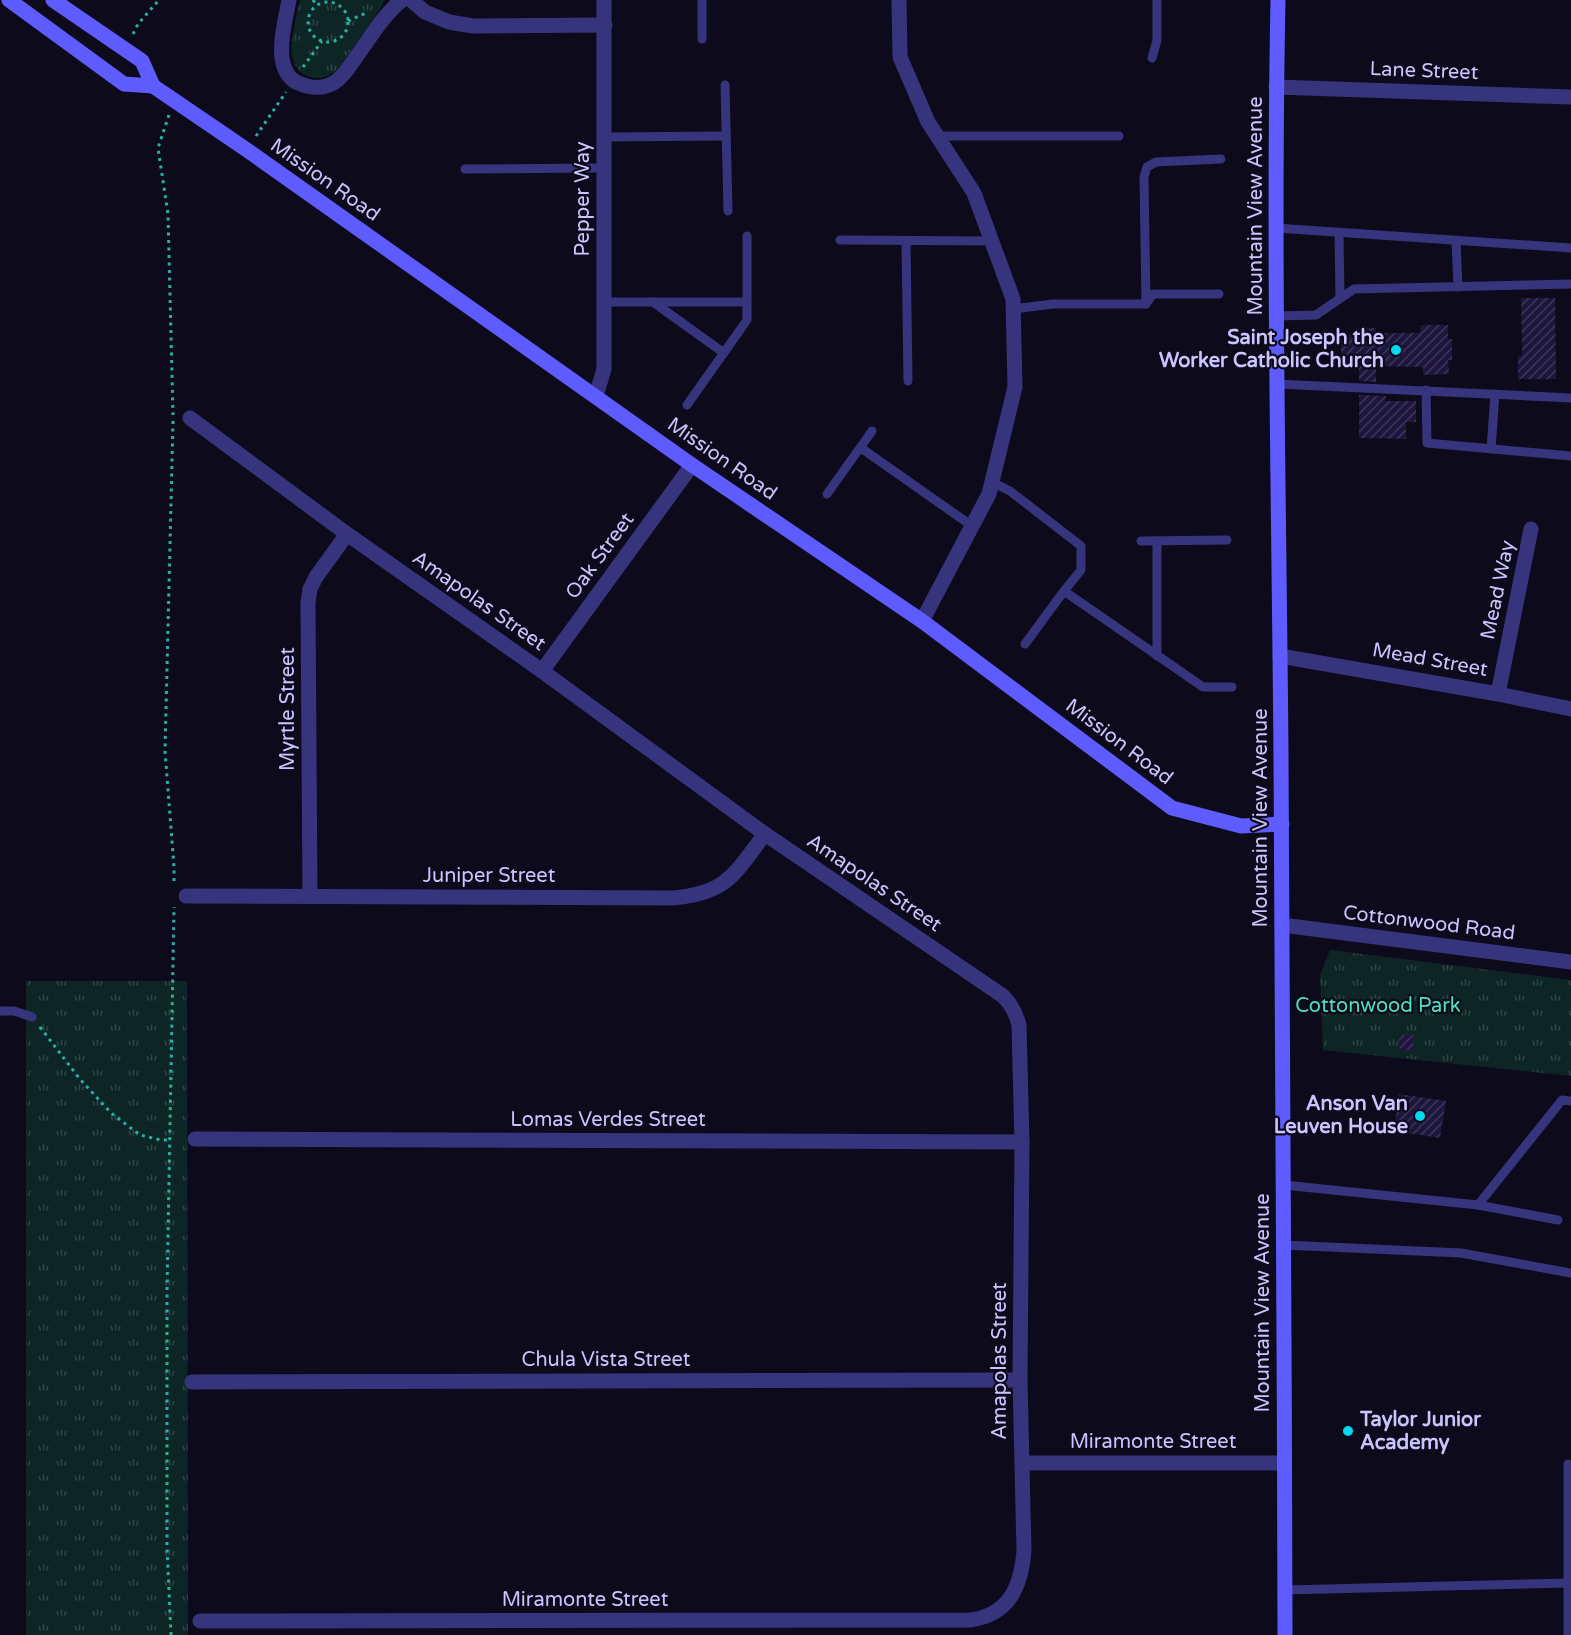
<svg xmlns="http://www.w3.org/2000/svg" width="1571" height="1635" viewBox="0 0 1571 1635" font-family="'Varela Round',sans-serif">
  <style>
    .grass { fill: url(#grass-tufts) }
    .building { fill: url(#building-hatch) }
    .lines { fill: none; stroke-linecap: round; stroke-linejoin: round }
    .path { stroke: #29afa6; stroke-width: 3; stroke-dasharray: 3 4.5; stroke-linecap: butt }
    .lane { stroke: #36347c; stroke-width: 9 }
    .street { stroke: #36347c; stroke-width: 15 }
    .secondary { stroke: #5f5cff; stroke-width: 15 }
    .poi-dot { fill: #00daf0; stroke: #0d0a1c; stroke-width: 2 }
    .labels { text-anchor: middle; dominant-baseline: central; stroke-width: 4.5; stroke-linejoin: round; paint-order: stroke }
    .street-label { font-size: 20px; fill: #cbc5ff; stroke: #0d0a1c }
    .poi-label { font-size: 20px; font-weight: bold; fill: #cbc5ff; stroke: #0d0a1c; text-anchor: end }
    .park-label { font-size: 20px; fill: #50e1bb; stroke: #0d0a1c }
  </style>
  <defs>
    <pattern id="grass-tufts" width="24" height="20" patternUnits="userSpaceOnUse" patternTransform="scale(1.5)"><rect width="24" height="20" fill="#0d2625"/><path d="M3 7l-1-3M5 7V3M7 7l1-3M15 17l-1-3M17 17v-4M19 17l1-3" fill="none" stroke="#2f4446"/></pattern>
    <pattern id="building-hatch" width="6" height="6" patternUnits="userSpaceOnUse" patternTransform="scale(1.5)"><rect width="6" height="6" fill="#1e163d"/><path d="M-1 1l2-2M0 6l6-6M5 7l2-2" fill="none" stroke="#3d365a"/></pattern>
  </defs>
  <rect width="100%" height="100%" fill="#0d0a1c"/>
  <!-- grass -->
  <g class="grass">
    <path d="M300 0H384L382 6 338 69C330 76 322 80 311 77 279 69 296 22 300 0Z"/>
    <polygon points="1330,950 1571,980 1571,1076 1323,1050 1320,975"/>
    <polygon points="26,981 187,981 188,1635 26,1635"/>
  </g>
  <!-- building -->
  <g class="building">
    <polygon points="1521,298 1555,298 1556,379 1518,379 1518,356 1522,356"/>
    <polygon points="1421,325 1448,325 1448,339 1452,339 1452,360 1448,360 1449,374 1423,375 1423,367 1376,366 1376,382 1359,381 1359,365 1341,365 1341,335 1358,335 1358,328 1376,328 1376,333 1420,333"/>
    <polygon points="1359,395 1386,396 1386,401 1416,401 1416,422 1406,422 1406,439 1359,438"/>
    <polygon points="1403,1035 1414,1035 1413,1051 1402,1050 1398,1045 1399,1039"/>
    <polygon points="1399,1094 1446,1101 1440,1138 1394,1131"/>
  </g>
  <g class="lines">
    <!-- path -->
    <g class="path">
      <polyline points="313,0 317,6"/>
      <circle cx="328" cy="22" r="20"/>
      <polyline points="348,21 366,13"/>
      <polyline points="133,34 138,24 159,0"/>
      <polyline points="303,67 322,41"/>
      <polyline points="169,115 158,148 168,214 173,415"/>
      <polyline points="256,136 286,92"/>
      <polyline points="173,421 165,751 174,867 174,885"/>
      <polyline points="40,1027 79,1078 111,1113 140,1135 161,1140 168,1140"/>
      <polyline points="171,1635 167,1547 167,1292 174,907"/>
    </g>
    <!-- lane -->
    <g class="lane">
      <polyline points="702,0 702,39"/>
      <polyline points="1152,58 1157,40 1157,0"/>
      <polyline points="725,85 728,211"/>
      <polyline points="938,136 1119,136"/>
      <polyline points="604,137 726,136"/>
      <polyline points="465,169 603,168"/>
      <polyline points="1276,228 1571,248"/>
      <polyline points="1339,233 1340,298"/>
      <polyline points="840,240 991,241"/>
      <polyline points="906,241 908,381"/>
      <polyline points="1456,241 1458,287"/>
      <polyline points="604,302 747,302"/>
      <polyline points="653,302 724,353"/>
      <polyline points="1146,304 1144,177 1147,167 1156,162 1221,159"/>
      <polyline points="1013,309 1053,304 1146,304 1153,294 1219,294"/>
      <polyline points="1277,316 1316,315 1354,289 1571,284"/>
      <polyline points="1277,384 1571,398"/>
      <polyline points="1426,390 1427,443 1571,456"/>
      <polyline points="687,405 747,320 747,236"/>
      <polyline points="861,448 972,526"/>
      <polyline points="1491,449 1495,394"/>
      <polyline points="992,482 1010,491 1081,546 1081,570 1064,591 1203,687 1232,687"/>
      <polyline points="827,494 872,431"/>
      <polyline points="1141,541 1227,540"/>
      <polyline points="1157,541 1157,656"/>
      <polyline points="1025,644 1064,591"/>
      <polyline points="0,1011 14,1011 32,1017"/>
      <polyline points="1284,1185 1478,1205 1562,1100 1571,1101"/>
      <polyline points="1478,1205 1558,1220"/>
      <polyline points="1284,1245 1461,1253 1571,1273"/>
      <polyline points="1568,1464 1568,1583"/>
      <polyline points="1285,1590 1568,1583 1568,1635"/>
    </g>
    <!-- street -->
    <g class="street">
      <path d="M289 0C285 23 271 67 296 82 308 88 323 90 335 82 344 76 350 66 356 57 370 38 383 15 402 0"/>
      <polyline points="411,0 425,12 449,22 473,26 605,25"/>
      <polyline points="899,0 900,57 928,122 974,193 1013,299 1015,387 989,494 922,621"/>
      <polyline points="1276,87 1571,97"/>
      <polyline points="596,396 604,369 604,0"/>
      <path d="M190 418 347 534 542 671 765 834 1003 996C1012 1005 1016 1013 1019 1025L1022 1142 1020 1380 1024 1551C1021 1587 1009 1615 970 1620L200 1621"/>
      <polyline points="1280,656 1498,694 1571,709"/>
      <polyline points="542,671 692,465"/>
      <polyline points="1498,694 1531,529"/>
      <path d="M186 896 673 898C728 893 734 874 765 834"/>
      <polyline points="310,896 308,603 310,589 316,577 347,534"/>
      <polyline points="1282,925 1571,962"/>
      <polyline points="195,1139 1022,1142"/>
      <polyline points="192,1382 1020,1380"/>
      <polyline points="1022,1463 1284,1463"/>
    </g>
    <!-- secondary -->
    <g class="secondary">
      <polyline points="9,0 124,84 153,86"/>
      <polyline points="53,0 142,61 153,86 247,150 692,465 922,621 1172,808 1241,826 1282,824"/>
      <path d="M1278 0C1273 252 1279 504 1281 756 1284 1049 1284 1342 1285 1635"/>
    </g>
  </g>
  <!-- markers -->
  <g class="poi-dot">
    <circle cx="1396" cy="350" r="6"/>
    <circle cx="1420" cy="1116" r="6"/>
    <circle cx="1348" cy="1431" r="6"/>
  </g>
  <g class="labels">
    <!-- street labels -->
    <g class="street-label">
      <text transform="translate(1424 71) rotate(2)">Lane Street</text>
      <text transform="translate(325 180) rotate(35)">Mission Road</text>
      <text transform="translate(583 199) rotate(-90)">Pepper Way</text>
      <text transform="translate(1256 206) rotate(-90)">Mountain View Avenue</text>
      <text transform="translate(722 459) rotate(35)">Mission Road</text>
      <text transform="translate(600 556) rotate(-54)">Oak Street</text>
      <text transform="translate(1498 590) rotate(-78)">Mead Way</text>
      <text transform="translate(479 601) rotate(35)">Amapolas Street</text>
      <text transform="translate(1430 660) rotate(10)">Mead Street</text>
      <text transform="translate(288 709) rotate(-90)">Myrtle Street</text>
      <text transform="translate(1119 742) rotate(37)">Mission Road</text>
      <text transform="translate(1261 818) rotate(-90)">Mountain View Avenue</text>
      <text x="489" y="876">Juniper Street</text>
      <text transform="translate(874 883) rotate(34)">Amapolas Street</text>
      <text transform="translate(1429 923) rotate(7)">Cottonwood Road</text>
      <text x="608" y="1120">Lomas Verdes Street</text>
      <text transform="translate(1263 1303) rotate(-90)">Mountain View Avenue</text>
      <text x="606" y="1360">Chula Vista Street</text>
      <text transform="translate(1000 1361) rotate(-90)">Amapolas Street</text>
      <text x="1153" y="1442">Miramonte Street</text>
      <text x="585" y="1600">Miramonte Street</text>
    </g>
    <!-- poi labels -->
    <g class="poi-label">
      <text x="1384" y="338">Saint Joseph the<tspan x="1384" dy="23">Worker Catholic Church</tspan></text>
      <text x="1408" y="1104">Anson Van<tspan x="1408" dy="23">Leuven House</tspan></text>
      <text x="1360" y="1420" text-anchor="start">Taylor Junior<tspan x="1360" dy="23">Academy</tspan></text>
    </g>
    <!-- park labels -->
    <g class="park-label">
      <text x="1378" y="1006">Cottonwood Park</text>
    </g>
  </g>
</svg>
